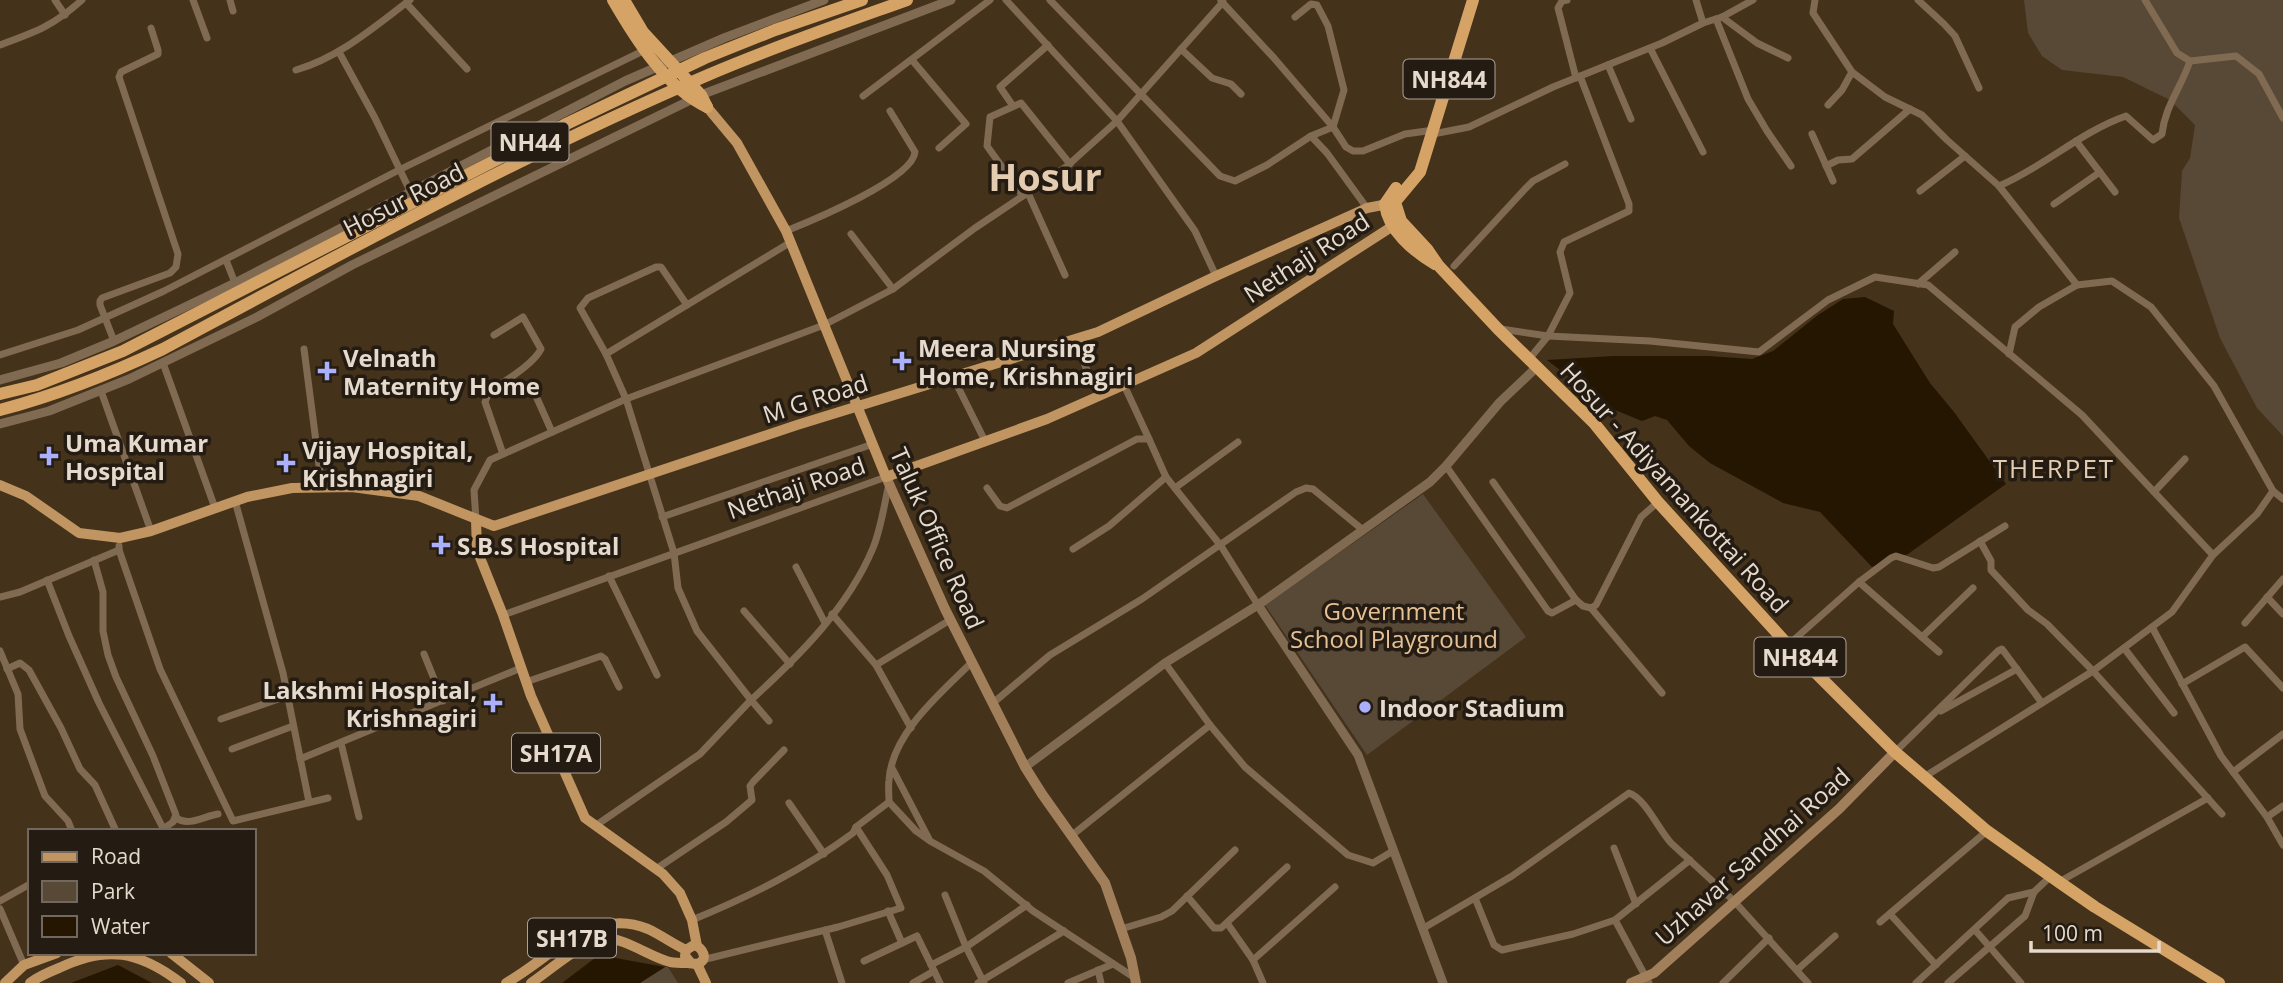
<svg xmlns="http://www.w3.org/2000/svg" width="2283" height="983" viewBox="0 0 2283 983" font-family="'Open Sans',sans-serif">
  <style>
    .green { fill: #584836 }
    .water { fill: #251602 }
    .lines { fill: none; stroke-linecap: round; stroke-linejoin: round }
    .minor { stroke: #806a52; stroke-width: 7 }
    .tertiary { stroke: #806a52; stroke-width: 9 }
    .secondary { stroke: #a07f5a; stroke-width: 10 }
    .primary { stroke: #c09561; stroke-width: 10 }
    .trunk { stroke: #d5a366; stroke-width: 12 }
    .poi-dot { fill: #aab0fb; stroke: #241c12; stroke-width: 2.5 }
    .labels { text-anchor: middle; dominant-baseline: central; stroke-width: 7; stroke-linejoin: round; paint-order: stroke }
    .shield { fill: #241c12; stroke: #aca195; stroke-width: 2 }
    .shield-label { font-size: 23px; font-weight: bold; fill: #e6dacd }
    .street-label { font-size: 24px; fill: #e6dacd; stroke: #241c12 }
    .poi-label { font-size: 24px; font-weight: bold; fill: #e6dacd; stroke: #241c12; text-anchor: start }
    .park-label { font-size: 24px; fill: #e6c195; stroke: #241c12 }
    .neighbourhood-label { font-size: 26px; letter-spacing: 2px; fill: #e4ccb1; stroke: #241c12 }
    .town-label { font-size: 38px; font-weight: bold; fill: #e4ccb1; stroke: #241c12 }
  </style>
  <rect width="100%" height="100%" fill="#45321b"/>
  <!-- green -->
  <g class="green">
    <polygon points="2024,0 2283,0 2283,436 2257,408 2220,338 2179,218 2182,171 2190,158 2195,125 2170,100 2123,77 2062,70 2042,56 2028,33"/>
    <polygon points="1423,494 1526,637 1367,755 1265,605"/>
    <polygon points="665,967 668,967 678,983 640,983"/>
  </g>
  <!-- water -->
  <g class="water">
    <polygon points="1865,297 1894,311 1893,324 1930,383 1954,412 2006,484 1908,554 1872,567 1820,512 1783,503 1710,463 1689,446 1667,420 1655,416 1642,421 1610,408 1547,360 1613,356 1708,356 1752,359 1773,351 1818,315 1843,299"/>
    <polygon points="599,955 665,967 640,983 562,983"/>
    <polygon points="118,965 152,983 71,983"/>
  </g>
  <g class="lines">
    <!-- minor -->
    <g class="minor">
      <polyline points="55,0 65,15"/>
      <polyline points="193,0 207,38"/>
      <polyline points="230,0 233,11"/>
      <polyline points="1006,0 1117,121 1195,231 1216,276"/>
      <polyline points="1050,0 1220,176 1235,181 1267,165 1311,136 1327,153 1367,208"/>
      <polyline points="1567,0 1562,1 1558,8 1576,78"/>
      <polyline points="1696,0 1703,23"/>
      <path d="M1815 0 1813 13 1852 72 1885 97 1922 115 1947 140 1999 186C2044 167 2080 132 2126 116L2153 140 2162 134C2165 106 2181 88 2190 61"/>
      <polyline points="1918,0 1944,24 1955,36 1979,88"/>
      <polyline points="2145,0 2177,53 2190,61 2236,56 2259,74 2283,118"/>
      <polyline points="1221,1 1274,58 1333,127 1346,147 1353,151 1363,151 1405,134 1434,130"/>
      <polyline points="406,3 467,69"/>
      <polyline points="1295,17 1311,4 1317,5 1328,26 1344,90 1333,127 1311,136"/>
      <polyline points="1722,17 1757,43 1788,58"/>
      <polyline points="1716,19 1748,99 1767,131 1791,166"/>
      <path d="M0 45C36 32 53 26 82 0"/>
      <polyline points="1650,48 1703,152"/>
      <polyline points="1181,49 1212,78 1231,84 1241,94"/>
      <polyline points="339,52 375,118 411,193"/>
      <polyline points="912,60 966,124 939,148"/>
      <polyline points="1608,65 1631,119"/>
      <path d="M296 70C340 57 374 27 410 0"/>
      <polyline points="863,96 990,0"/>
      <polyline points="1828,105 1842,90 1852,72"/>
      <polyline points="1013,106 1000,87 1048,45"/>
      <polyline points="1433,134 1469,127 1553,87 1662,43 1703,23 1722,17 1753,0"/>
      <polyline points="1812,134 1833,181"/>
      <polyline points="2076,141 2115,192"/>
      <polyline points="1826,166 1838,160 1852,159 1910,109"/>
      <polyline points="1999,186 2077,285"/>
      <polyline points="1920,191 1965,156"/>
      <polyline points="1028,193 1065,275"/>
      <polyline points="1023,196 987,146 990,117 1021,103 1070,164"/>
      <polyline points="2054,204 2100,172"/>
      <path d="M786 231C811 221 913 179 915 152L890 111"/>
      <polyline points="851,234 893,289"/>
      <polyline points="226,260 235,283"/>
      <polyline points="1454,266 1524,190 1533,181 1565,164"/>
      <polyline points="1918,284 1955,252"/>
      <polyline points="1501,329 1548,336 1650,341 1759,352 1828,300 1875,277 1928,285 2082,415 2213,555 2172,612 2093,671 1924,777"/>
      <path d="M494 335 523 317 541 349C534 364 503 382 489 392L485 402 503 454"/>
      <polyline points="1074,339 1089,375"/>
      <polyline points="114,341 100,305 100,301 102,298 170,273 176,267 178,254 119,77 121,72 158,54 158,50 151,28"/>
      <polyline points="304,349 322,488"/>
      <polyline points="606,354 580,308 588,298 656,267 661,267 687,305"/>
      <polyline points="2009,354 2015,327 2039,307 2077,285 2112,281 2151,307 2214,386 2273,491 2257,514 2213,555"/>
      <polyline points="0,355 78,330 164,291 399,170 645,50"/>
      <polyline points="1530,358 1548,336 1570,293 1560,252 1564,242 1629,211 1629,204 1580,76"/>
      <polyline points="163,363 215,508"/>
      <polyline points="953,377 985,441"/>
      <polyline points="1124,385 1149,439"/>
      <polyline points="532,387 552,432"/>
      <polyline points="101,391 151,531"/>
      <polyline points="1446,466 1548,611 1552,613 1576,600 1583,606 1591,608 1596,605 1641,517 1658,502"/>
      <polyline points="1493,482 1576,600"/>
      <polyline points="987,488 1000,506 1007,508 1137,439 1149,439 1166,477 1221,546 1258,605"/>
      <polyline points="1175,488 1238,442"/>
      <polyline points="2273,491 2283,499"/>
      <polyline points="2154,492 2185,459"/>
      <polyline points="235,501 283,673 309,802"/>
      <polyline points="662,517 873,444"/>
      <polyline points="476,520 474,490 490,460 626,399 824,325 893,289 975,228 1066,167 1117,121 1223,2"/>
      <polyline points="1980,541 1991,561 1991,570 2028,610 2047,624 2093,671 2222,814"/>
      <polyline points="1073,549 1109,526 1166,477"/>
      <polyline points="119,550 160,669 233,821 328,798"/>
      <polyline points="94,560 103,592 103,631 108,655 116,677 153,756 176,815 173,822 163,829"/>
      <polyline points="796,567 825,623"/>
      <polyline points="609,576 657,675"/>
      <polyline points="47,580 69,636 99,703 164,830"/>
      <polyline points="1859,582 1939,652"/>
      <polyline points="0,597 20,592 119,550 119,546"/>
      <polyline points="2267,597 2283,614"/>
      <polyline points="1591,608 1662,693"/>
      <polyline points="744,611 790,664"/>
      <polyline points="832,614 876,665 911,728"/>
      <polyline points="503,615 886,477"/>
      <polyline points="2245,623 2283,579"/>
      <polyline points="2152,627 2221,756 2267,817 2283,845"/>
      <polyline points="1922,637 1973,588"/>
      <polyline points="1788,645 1859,582 1891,558 1896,556 1933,568 1939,567 2005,526"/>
      <polyline points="2124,648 2174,713"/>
      <polyline points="0,651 18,694 20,729 45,796 68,821 72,831"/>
      <polyline points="424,654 443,701"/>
      <polyline points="876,665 950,620"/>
      <polyline points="7,669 20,663 29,670 61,728 80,769 95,785 116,831"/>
      <polyline points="526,682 601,656 605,659 619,687"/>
      <polyline points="2182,684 2245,647 2283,688"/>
      <polyline points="993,703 1050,655 1142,599 1296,492 1306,488 1313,489 1363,530"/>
      <polyline points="1941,711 2017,669"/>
      <polyline points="221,719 287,696"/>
      <path d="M769 721 751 700C798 657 848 608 873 548 881 529 884 505 889 484"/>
      <polyline points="1210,725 1245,767 1348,855 1373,863 1393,851"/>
      <polyline points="341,743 359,817"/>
      <polyline points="232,749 293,726"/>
      <polyline points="1895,752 1998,651 2002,649 2042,703"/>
      <polyline points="300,759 521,668"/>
      <polyline points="892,768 929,839"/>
      <polyline points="2233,772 2283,734"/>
      <polyline points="889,802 916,831 930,841 984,871 1033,911 1135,978"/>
      <polyline points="789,803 824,854"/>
      <polyline points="2267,817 2283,806"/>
      <path d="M176 818C189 827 204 816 218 814"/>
      <polyline points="595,826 700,754 751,700 697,631 678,588 674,553 626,399 606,354 791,242"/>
      <polyline points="1071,836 1210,725 1165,663"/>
      <polyline points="1614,848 1636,904"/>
      <polyline points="656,869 726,822 752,800 750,786 753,782 784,750"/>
      <polyline points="2059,882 2208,798"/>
      <polyline points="945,895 966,947 984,983"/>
      <polyline points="1187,896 1214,928 1221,928 1287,867"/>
      <polyline points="1475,898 1494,945 1502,950 1573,934 1615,920 1690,860"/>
      <polyline points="0,901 30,884"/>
      <polyline points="0,909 24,965"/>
      <polyline points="888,911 902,943"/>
      <polyline points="1890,914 1936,965"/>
      <path d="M692 920C750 896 803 870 853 833L856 827 889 802C889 794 888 787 889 780 892 733 941 693 972 662"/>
      <polyline points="1615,920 1649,983"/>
      <polyline points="1880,922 1987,831"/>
      <polyline points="1227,923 1253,960 1263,983"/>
      <polyline points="1121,929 1161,917 1172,911 1235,850"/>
      <path d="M1422 929 1512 876 1629 793C1645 798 1659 830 1671 843L1734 901 1808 983"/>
      <polyline points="825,930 842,983"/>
      <polyline points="1975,930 2021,983"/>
      <polyline points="702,960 838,927 901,908 887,875 856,827"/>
      <polyline points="1253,960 1335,887"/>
      <polyline points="864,961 917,936 940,983"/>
      <polyline points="931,965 966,947 1027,905"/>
      <polyline points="1098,970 1101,983"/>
      <polyline points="1797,970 1835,936"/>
      <polyline points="913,983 934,971"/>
      <polyline points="978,983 1064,931"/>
      <polyline points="1068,983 1113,964"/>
      <polyline points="1723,983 1769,938"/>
      <polyline points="1916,983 2008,898 2034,892"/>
      <polyline points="1948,983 2025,916 2034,892 2051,876"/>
    </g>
    <!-- tertiary -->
    <g class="tertiary">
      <polyline points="0,380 61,363 114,341 235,283 625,81 724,38 824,0"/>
      <polyline points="0,424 49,411 129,379 257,317 352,265 701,95 951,0"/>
      <polyline points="1258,605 1358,755 1443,983"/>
      <polyline points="1025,767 1165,663 1258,605 1430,482 1446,466 1500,402 1538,366"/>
    </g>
    <!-- secondary -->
    <g class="secondary">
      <polyline points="886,477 945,609 1025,767 1042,794 1105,883 1131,958 1136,983"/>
      <polyline points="1631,983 1654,973 1839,809 1895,752"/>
    </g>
    <!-- primary -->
    <g class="primary">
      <polyline points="707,107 737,143 786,231 886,477 1047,419 1196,353 1399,222"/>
      <polyline points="0,485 26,496 79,533 120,538 151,531 247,497 292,488 352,487 419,496 494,526 797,425 1098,332 1216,276 1367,208 1393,203"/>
      <polyline points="476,520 477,550 503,615 531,696 585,818 663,874 680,893 692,920 697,946"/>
      <polyline points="171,953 209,983"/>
      <polyline points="697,964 706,983"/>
      <polyline points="5,983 24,965 57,953"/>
      <path d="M30 983C39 976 49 972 59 968 107 945 139 951 181 983"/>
      <path d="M506 983C551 958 591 906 648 929 661 935 673 944 686 950"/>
      <path d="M531 983C547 972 586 939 604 938 625 938 650 957 670 962 676 963 681 963 687 963 689 963 695 964 697 964 710 960 702 947 694 945L686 950 685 956 691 963"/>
    </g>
    <!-- trunk -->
    <g class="trunk">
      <path d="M613 0C635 38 666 88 707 107"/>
      <polyline points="624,0 643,32 701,95 707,107"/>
      <polyline points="1473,0 1420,172 1395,202 1401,221 1427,249 1438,265 1498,329 1594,423 1658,502 1788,645 1895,752 1987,831 2059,882 2095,907 2219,983"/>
      <path d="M1396 188 1385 204C1388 230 1413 251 1435 264"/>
      <polyline points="0,394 37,385 123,351 564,125 705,58 775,30 862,0"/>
      <path d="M0 410C57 395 110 374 163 349 342 253 521 155 708 75 773 47 840 24 907 0"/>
    </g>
  </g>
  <!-- markers -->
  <g class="poi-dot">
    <path d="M898.5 350.5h7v7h7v7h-7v7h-7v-7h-7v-7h7z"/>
    <path d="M323.5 360.5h7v7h7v7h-7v7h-7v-7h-7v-7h7z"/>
    <path d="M45.5 445.5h7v7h7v7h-7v7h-7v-7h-7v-7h7z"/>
    <path d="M282.5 452.5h7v7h7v7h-7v7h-7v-7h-7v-7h7z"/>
    <path d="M437.5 534.5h7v7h7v7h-7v7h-7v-7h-7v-7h7z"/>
    <path d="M489.5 692.5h7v7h7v7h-7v7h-7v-7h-7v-7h7z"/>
    <circle cx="1365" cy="707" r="7"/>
  </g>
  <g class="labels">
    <!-- shield labels -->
    <g class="shield">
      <rect x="1403.5" y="59.5" width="91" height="39" rx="5"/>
      <rect x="491.5" y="122.5" width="77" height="39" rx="5"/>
      <rect x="1754.5" y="637.5" width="91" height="39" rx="5"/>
      <rect x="512" y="733.5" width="88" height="39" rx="5"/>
      <rect x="528" y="918.5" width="88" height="39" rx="5"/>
    </g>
    <g class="shield-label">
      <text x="1449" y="79">NH844</text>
      <text x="530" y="142">NH44</text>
      <text x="1800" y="657">NH844</text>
      <text x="556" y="753">SH17A</text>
      <text x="572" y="938">SH17B</text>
    </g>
    <!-- street labels -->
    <g class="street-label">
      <text transform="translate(403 199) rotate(-27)">Hosur Road</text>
      <text transform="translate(1306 257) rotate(-33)">Nethaji Road</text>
      <text transform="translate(815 398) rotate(-18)">M G Road</text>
      <text transform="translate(796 487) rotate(-19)">Nethaji Road</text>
      <text transform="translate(1675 487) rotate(48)">Hosur - Adiyamankottai Road</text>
      <text transform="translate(938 538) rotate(66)">Taluk Office Road</text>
      <text transform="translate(1752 856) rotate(-42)">Uzhavar Sandhai Road</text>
    </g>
    <!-- poi labels -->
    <g class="poi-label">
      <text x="918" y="347">Meera Nursing<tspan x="918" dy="28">Home, Krishnagiri</tspan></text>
      <text x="343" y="357">Velnath<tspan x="343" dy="28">Maternity Home</tspan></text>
      <text x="65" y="442">Uma Kumar<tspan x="65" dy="28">Hospital</tspan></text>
      <text x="302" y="449">Vijay Hospital,<tspan x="302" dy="28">Krishnagiri</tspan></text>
      <text x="457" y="545">S.B.S Hospital</text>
      <text x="477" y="689" text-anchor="end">Lakshmi Hospital,<tspan x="477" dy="28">Krishnagiri</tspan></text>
      <text x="1379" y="707">Indoor Stadium</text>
    </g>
    <!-- park labels -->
    <g class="park-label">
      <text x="1394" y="610">Government<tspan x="1394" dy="28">School Playground</tspan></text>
    </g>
    <!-- neighbourhood labels -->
    <g class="neighbourhood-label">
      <text x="2054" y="468">THERPET</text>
    </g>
    <!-- town labels -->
    <g class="town-label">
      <text x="1045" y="176">Hosur</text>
    </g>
  </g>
  <!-- legend -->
  <rect x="28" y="829" width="228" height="126" fill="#241c12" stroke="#72685d" stroke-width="2"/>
  <rect x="42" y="852" width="35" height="10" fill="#c09561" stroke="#72685d" stroke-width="2"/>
  <text x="91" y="864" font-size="21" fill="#e6dacd">Road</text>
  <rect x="42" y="881" width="35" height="21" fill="#584836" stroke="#72685d" stroke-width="2"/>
  <text x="91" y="899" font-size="21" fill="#e6dacd">Park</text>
  <rect x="42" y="916" width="35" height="21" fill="#251602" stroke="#72685d" stroke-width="2"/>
  <text x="91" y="934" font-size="21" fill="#e6dacd">Water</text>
  <!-- scale -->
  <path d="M2031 941v10h128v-10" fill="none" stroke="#e6dacd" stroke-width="3.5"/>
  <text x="2042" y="941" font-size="21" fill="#e6dacd" stroke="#241c12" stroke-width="5" paint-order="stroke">100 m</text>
</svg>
